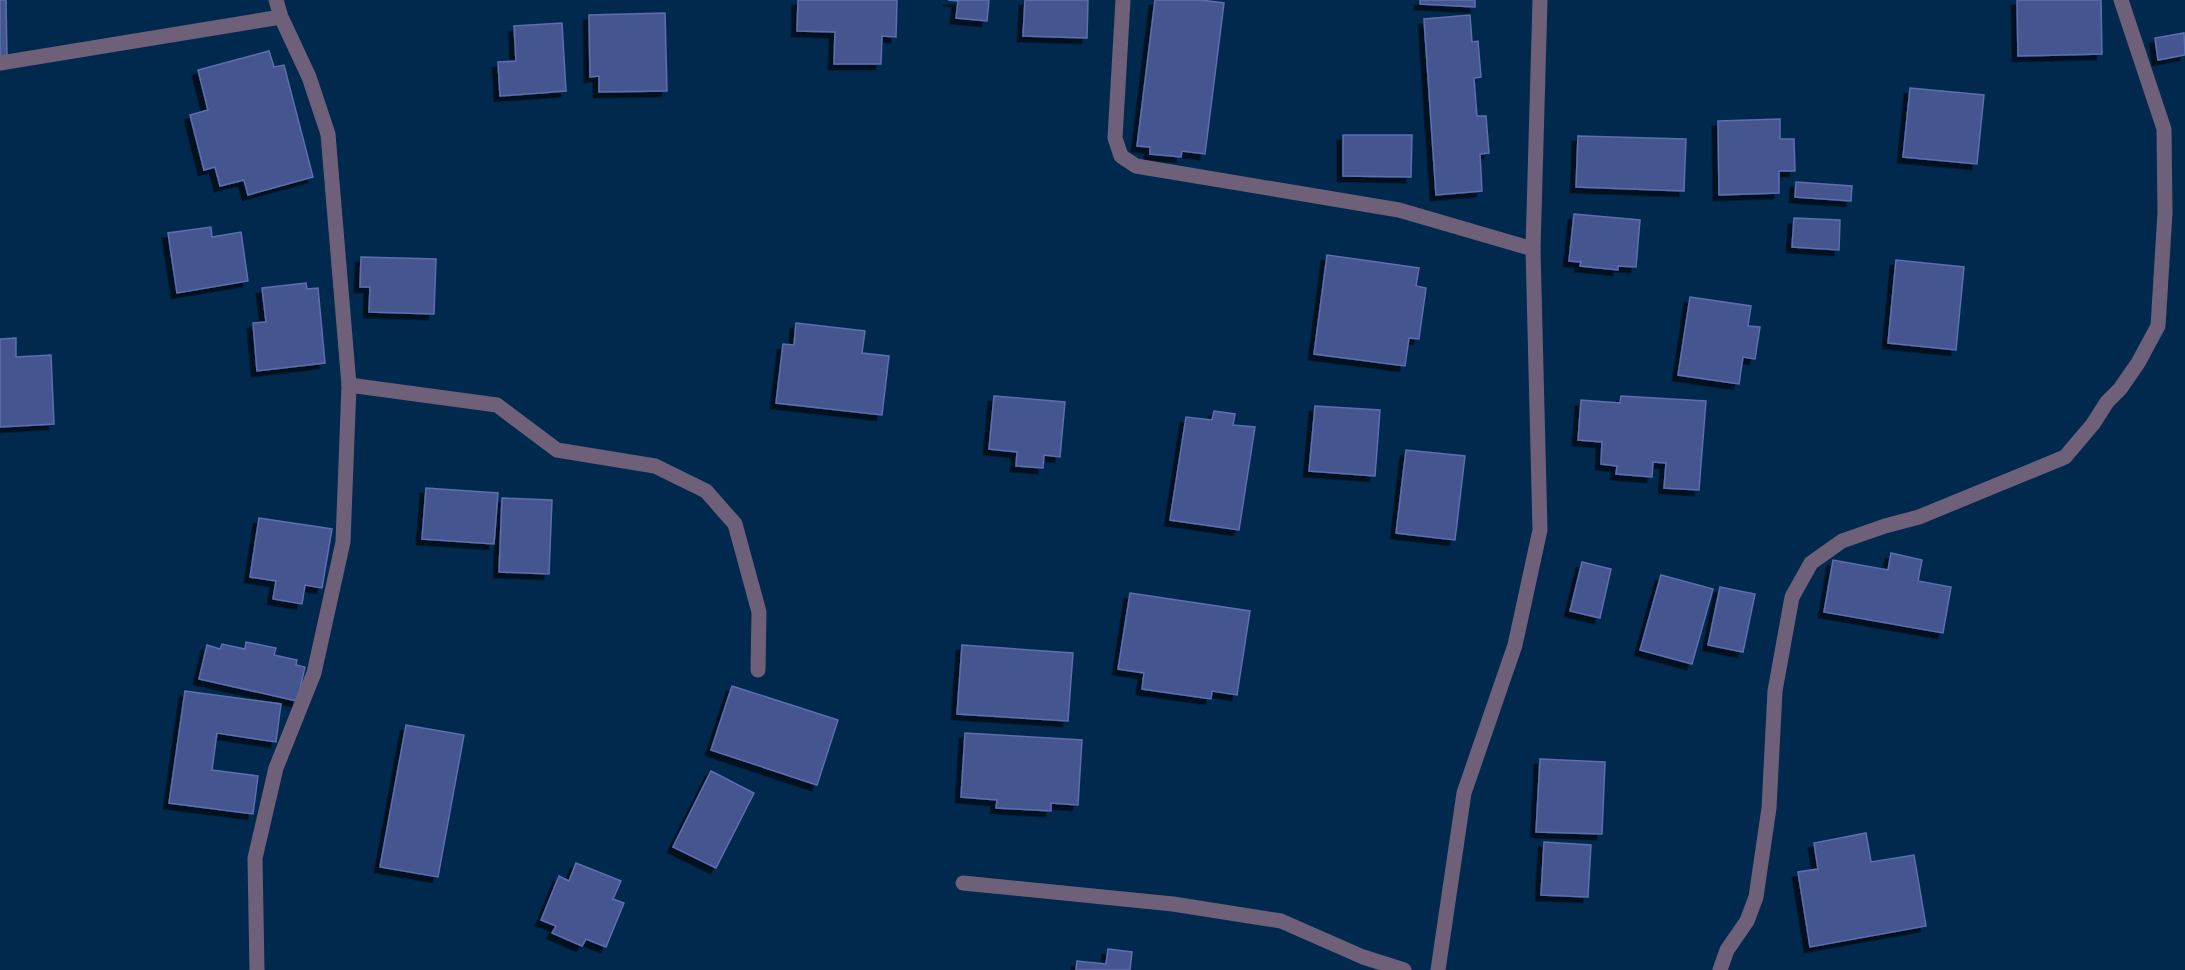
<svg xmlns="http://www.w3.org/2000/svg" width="2185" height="970" viewBox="0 0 2185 970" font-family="'Asap Condensed',sans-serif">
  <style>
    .building { fill: #455490; stroke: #5e6eae; stroke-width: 1.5; filter: url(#shadow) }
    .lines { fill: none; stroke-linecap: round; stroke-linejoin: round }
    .minor { stroke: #6f607a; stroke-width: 15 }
  </style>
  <defs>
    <filter id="shadow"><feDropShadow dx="-5.5" dy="5.5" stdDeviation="0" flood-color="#0009"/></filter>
  </defs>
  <rect width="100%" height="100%" fill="#01294e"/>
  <!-- building -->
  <g class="building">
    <polygon points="0,0 6,0 7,60 0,60"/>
    <polygon points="798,0 897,0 896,37 882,36 881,64 834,64 835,32 797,31"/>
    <polygon points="948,0 989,0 987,21 956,18 958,1"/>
    <polygon points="1025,0 1088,0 1087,38 1023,36"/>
    <polygon points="1155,0 1201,0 1224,3 1205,154 1182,151 1181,157 1150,154 1150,147 1137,146"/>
    <polygon points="1420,0 1475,0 1475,7 1420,4"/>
    <polygon points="2017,0 2101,0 2102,54 2018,56"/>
    <polygon points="665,13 667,91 599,92 599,76 590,77 589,15"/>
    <polygon points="1470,15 1472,42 1478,41 1481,77 1474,78 1477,116 1486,116 1489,153 1480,154 1482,191 1436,195 1424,19"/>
    <polygon points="562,23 566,91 500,96 498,62 516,61 514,26"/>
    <polygon points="2184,33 2185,55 2158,60 2155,38"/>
    <polygon points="269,51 274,67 284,65 313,177 248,195 244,180 220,186 215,167 204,170 190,115 208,110 198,70"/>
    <polygon points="1910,88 1984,95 1977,164 1903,157"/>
    <polygon points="1780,119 1780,139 1794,139 1795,171 1779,171 1779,193 1719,195 1718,121"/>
    <polygon points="1343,135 1412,135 1411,177 1343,176"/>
    <polygon points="1578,136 1686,139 1684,191 1576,187"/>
    <polygon points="1796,182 1852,186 1851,201 1795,197"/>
    <polygon points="1574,214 1640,220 1636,267 1618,266 1618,270 1580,266 1581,262 1569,261"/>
    <polygon points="1794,218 1840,220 1839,250 1792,247"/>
    <polygon points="211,227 212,237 241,232 248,281 177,293 168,233"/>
    <polygon points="1327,255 1419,268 1416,286 1426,288 1419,339 1409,338 1405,366 1314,354"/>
    <polygon points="361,257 436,259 434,314 369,312 370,287 360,287"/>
    <polygon points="1896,260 1964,267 1956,350 1888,343"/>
    <polygon points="306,283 307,289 318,288 325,363 257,371 253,323 266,322 262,288"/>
    <polygon points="1690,297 1751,306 1748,326 1760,327 1755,359 1743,357 1739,384 1678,375"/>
    <polygon points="796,323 865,331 862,353 889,356 882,415 776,403 783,344 794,345"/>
    <polygon points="16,338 16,357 51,355 54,424 0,427 0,339"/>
    <polygon points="994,396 1065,402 1060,457 1044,455 1043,468 1016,466 1017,452 989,449"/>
    <polygon points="1621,396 1706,401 1699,490 1664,488 1666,463 1653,462 1652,477 1616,474 1617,466 1601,464 1602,442 1578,440 1581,400 1620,403"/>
    <polygon points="1315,406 1380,410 1375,476 1309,471"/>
    <polygon points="1214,411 1235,414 1233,425 1255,427 1239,530 1170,520 1186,417 1212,420"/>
    <polygon points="1406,450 1465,456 1455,540 1396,533"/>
    <polygon points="426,488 498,493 494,544 422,539"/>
    <polygon points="502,498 552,500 549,574 499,572"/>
    <polygon points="259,518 332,529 322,588 305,585 302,604 273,599 276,581 250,577"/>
    <polygon points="1891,553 1922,560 1918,581 1951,587 1943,633 1824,612 1833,560 1888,570"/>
    <polygon points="1582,562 1611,569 1600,618 1570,611"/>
    <polygon points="1661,575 1713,589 1692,664 1640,650"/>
    <polygon points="1720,587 1755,594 1743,652 1708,645"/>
    <polygon points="1130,593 1250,611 1237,695 1212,691 1211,699 1142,689 1144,673 1118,669"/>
    <polygon points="246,642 276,648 274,655 297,660 296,665 305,667 297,701 199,679 207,645 220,649 222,644 245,649"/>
    <polygon points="962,645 1073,653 1068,721 957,714"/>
    <polygon points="732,686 838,720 817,785 711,750"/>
    <polygon points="185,691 281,704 276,742 217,733 212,770 258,776 253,814 169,803"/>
    <polygon points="406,725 464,735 438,877 380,867"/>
    <polygon points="965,733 1082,740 1078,805 1051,803 1051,811 996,808 997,800 961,797"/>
    <polygon points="1540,759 1605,762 1602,834 1536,832"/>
    <polygon points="711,771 754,793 716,868 673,847"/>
    <polygon points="1866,833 1871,862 1914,855 1926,926 1810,947 1798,872 1818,869 1814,843"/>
    <polygon points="1544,842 1591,845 1588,897 1541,895"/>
    <polygon points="576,863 621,881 613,899 624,903 606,947 586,939 582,946 552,933 556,926 541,920 559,876 569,881"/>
    <polygon points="1108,949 1132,952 1130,970 1076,970 1077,961 1106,964"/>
  </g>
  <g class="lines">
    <!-- minor -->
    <g class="minor">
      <polyline points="1123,0 1115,138 1121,156 1136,166 1399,210 1533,249"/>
      <polyline points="0,63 281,17"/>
      <polyline points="349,385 497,405 557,450 655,466 706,491 735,524 759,612 758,670"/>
      <polyline points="963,883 1173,904 1281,921 1363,957 1404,970"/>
      <polyline points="257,970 255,858 276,768 314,673 343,542 349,385 328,134 309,77 281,17 276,0"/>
      <polyline points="1438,970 1464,793 1515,645 1540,530 1533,249 1540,0"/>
      <polyline points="1720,970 1727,950 1747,921 1756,897 1769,808 1775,691 1792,597 1811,563 1842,541 1885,526 1919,517 2065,457 2093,424 2107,402 2120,389 2138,363 2158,326 2165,213 2164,129 2121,0"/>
    </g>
  </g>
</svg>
